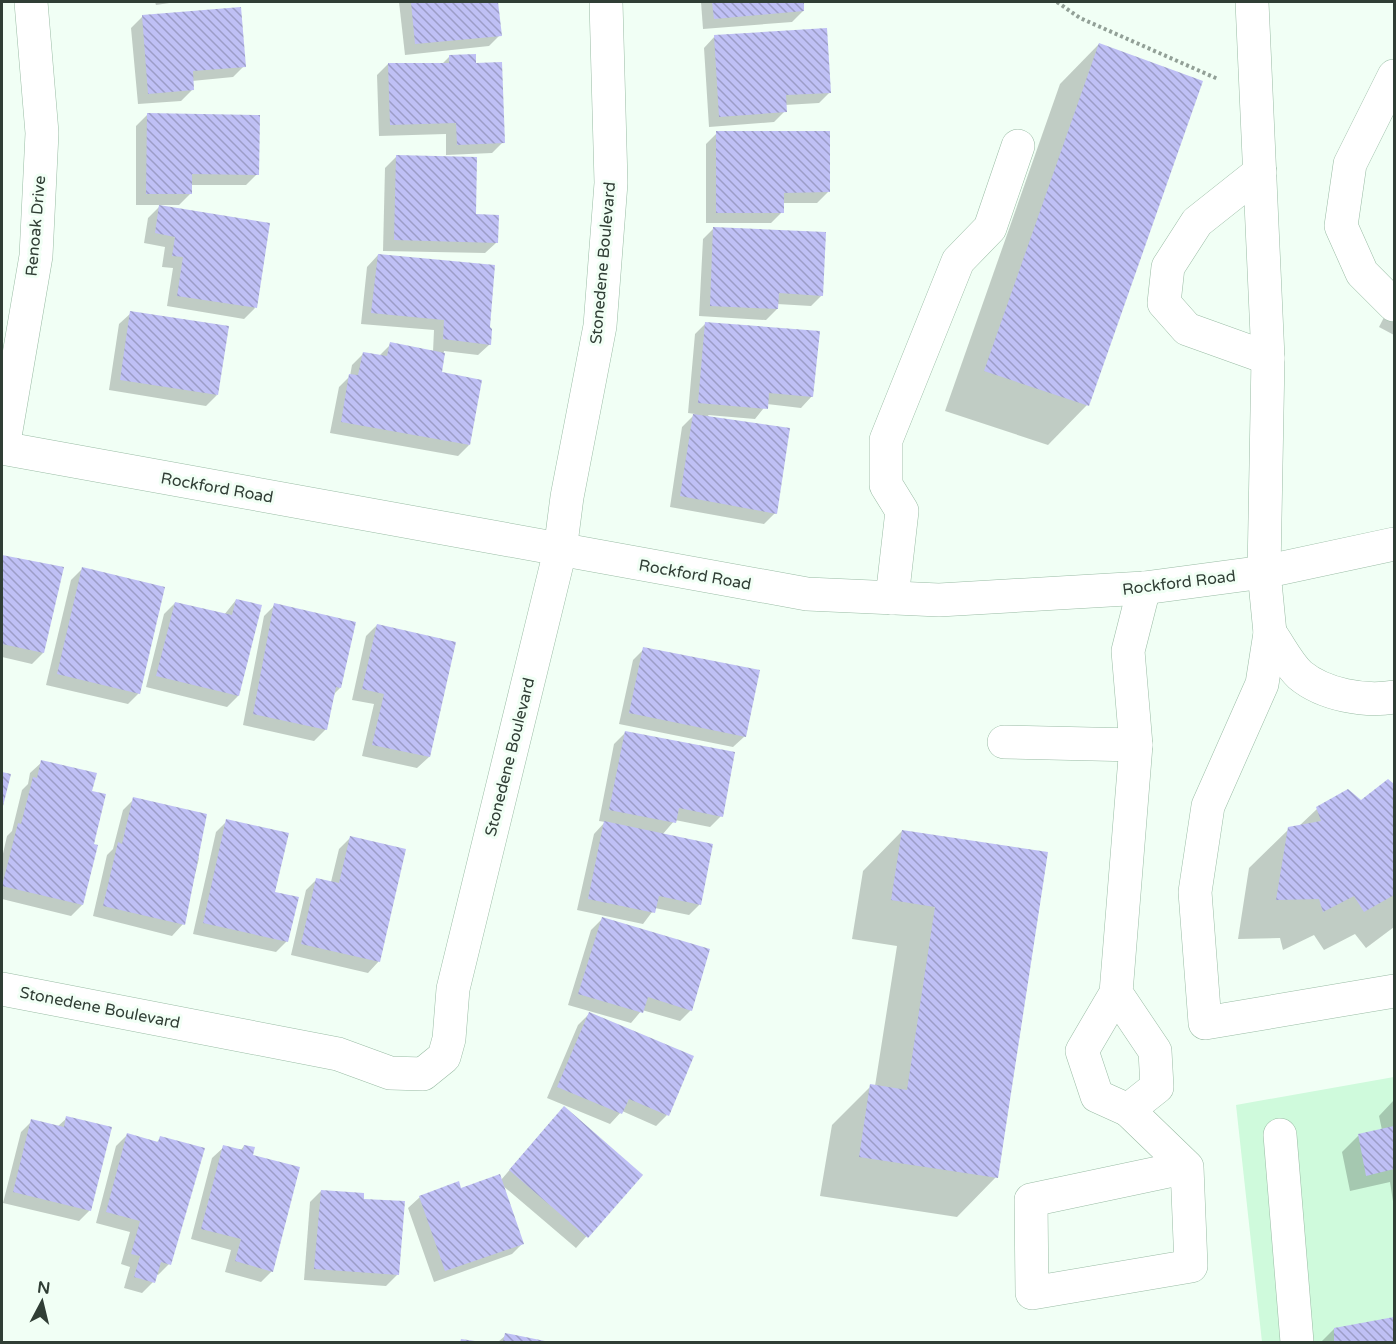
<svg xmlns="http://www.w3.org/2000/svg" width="1396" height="1344" viewBox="0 0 1396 1344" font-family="'Varela Round',sans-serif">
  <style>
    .built { fill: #cffadc }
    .shadow { fill: #0003 }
    .building { fill: url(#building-back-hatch) }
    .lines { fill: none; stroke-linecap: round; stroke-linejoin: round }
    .minor-casing { stroke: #9abca5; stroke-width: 34 }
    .path { stroke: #92a097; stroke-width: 4; stroke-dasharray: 3 3; stroke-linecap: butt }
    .minor { stroke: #fff; stroke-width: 33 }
    .labels { text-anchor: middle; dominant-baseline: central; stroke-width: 6; stroke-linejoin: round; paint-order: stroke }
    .street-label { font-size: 16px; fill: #303e35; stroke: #f1fff5 }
  </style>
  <defs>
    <pattern id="building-back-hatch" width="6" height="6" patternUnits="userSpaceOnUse" patternTransform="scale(1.5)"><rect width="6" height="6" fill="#bfc0f5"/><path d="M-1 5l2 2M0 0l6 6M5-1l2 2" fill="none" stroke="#9c9dc7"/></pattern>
  </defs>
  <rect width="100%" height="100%" fill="#f1fff5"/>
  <!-- built -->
  <polygon class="built" points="1394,1077 1394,1342 1262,1342 1236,1105"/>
  <!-- shadow -->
  <g class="shadow">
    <polygon points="155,2 176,2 156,5"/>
    <polygon points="399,2 497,2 500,35 489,46 405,55"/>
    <polygon points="701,2 802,2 803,11 792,22 703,29"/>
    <polygon points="142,17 244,66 233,77 192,81 192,90 181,101 138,104 131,28"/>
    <polygon points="715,36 830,92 819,103 785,105 785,111 774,122 709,127 704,48"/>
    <polygon points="1099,44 1201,82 1087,405 1048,445 945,411 1060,84"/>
    <polygon points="449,57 475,64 503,142 492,153 446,155 446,134 379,136 377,75 388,64 442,64"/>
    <polygon points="147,115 257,174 246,185 191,185 190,194 179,205 136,205 136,126"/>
    <polygon points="717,133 828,192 817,203 782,203 782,212 771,223 706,223 706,144"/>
    <polygon points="396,157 474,215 497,242 485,253 383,251 385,168"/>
    <polygon points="159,207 255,308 244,319 167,306 173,268 162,267 165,247 144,243 148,218"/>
    <polygon points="714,228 822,295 811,306 777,304 777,309 766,320 699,316 703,239"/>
    <polygon points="378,255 488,328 490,344 478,355 444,351 440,373 469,445 458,456 330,433 339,387 350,376 352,365 363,354 380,355 391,344 433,352 434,330 361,324 367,267"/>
    <polygon points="1394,298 1394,335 1379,327"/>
    <polygon points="131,313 217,395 206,406 109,390 119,324"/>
    <polygon points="706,323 812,396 801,408 767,404 755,419 708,415 775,513 764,524 670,507 682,427 695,414 688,413 695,334"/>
    <polygon points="2,556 62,568 43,653 32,664 2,657"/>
    <polygon points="82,569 139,693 128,704 46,685 71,580"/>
    <polygon points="236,600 238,696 227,707 146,687 164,614 175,603 224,615"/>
    <polygon points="275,605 340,688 333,695 325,730 314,741 243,725 264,616"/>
    <polygon points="377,625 455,643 429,757 417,768 362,756 374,704 352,700 366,636"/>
    <polygon points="644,649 745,736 733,747 619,724 633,660"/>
    <polygon points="625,733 721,816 710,827 675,820 662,835 700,904 689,915 655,908 643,924 577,910 594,834 605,822 599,821 614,744"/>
    <polygon points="42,762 91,792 92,845 82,905 71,916 2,899 2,858 7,836 12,831 22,790 28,784 30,773"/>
    <polygon points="1388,781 1394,786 1394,927 1366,948 1355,934 1324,950 1314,935 1283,950 1280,938 1238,939 1249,868 1289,829 1298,827 1317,809 1361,802"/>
    <polygon points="134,799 199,858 183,924 172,936 93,916 107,855 113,849 123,810"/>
    <polygon points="227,821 274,893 287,941 276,952 193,934 216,832"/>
    <polygon points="902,831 1046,853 996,1177 957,1217 820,1196 832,1125 871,1086 875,1086 897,946 852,939 863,871"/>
    <polygon points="350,838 379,961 368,973 291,955 306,890 317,879 331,882 339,849"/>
    <polygon points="602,919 691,1010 680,1021 642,1010 631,1023 568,1005 591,930"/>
    <polygon points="589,1014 667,1115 656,1126 622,1111 610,1124 547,1098 578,1025"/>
    <polygon points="1394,1100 1394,1208 1390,1182 1350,1191 1342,1152 1359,1135 1382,1130 1379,1116"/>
    <polygon points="67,1118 90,1210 79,1221 3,1203 21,1132 32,1121 57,1127"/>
    <polygon points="553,1119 641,1175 576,1248 502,1185 523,1243 512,1254 434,1282 408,1208 420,1197 501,1180"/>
    <polygon points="127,1135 156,1143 161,1138 203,1149 169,1264 158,1275 156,1274 153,1282 142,1293 124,1288 130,1267 121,1264 130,1232 96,1223 116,1146"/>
    <polygon points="244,1146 251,1156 272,1271 261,1282 225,1272 231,1250 191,1239 212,1158 224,1147 240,1151"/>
    <polygon points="321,1191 362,1200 397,1275 386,1286 304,1280 310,1202"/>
    <polygon points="1394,1319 1394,1342 1321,1342 1334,1329"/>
    <polygon points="506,1335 542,1342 498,1342"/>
  </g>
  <!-- building -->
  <g class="building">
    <polygon points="411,2 498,2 502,36 415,44"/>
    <polygon points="712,2 804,2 804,11 714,19"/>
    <polygon points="241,7 246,67 193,71 194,90 148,94 142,15"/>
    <polygon points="827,28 831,93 786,95 787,112 719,117 714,35"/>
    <polygon points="1099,43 1203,81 1089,406 984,371"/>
    <polygon points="476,54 476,63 502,62 505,143 457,145 456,123 390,125 388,63 449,63 449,55"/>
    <polygon points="147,113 260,115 259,175 192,174 192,194 146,194"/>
    <polygon points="716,131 830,131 830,192 784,193 784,213 716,213"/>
    <polygon points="396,155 477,157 476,214 499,215 498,243 394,240"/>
    <polygon points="159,205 270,223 257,308 177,296 183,257 172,256 175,237 155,233"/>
    <polygon points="713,227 826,232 823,296 779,293 778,309 710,306"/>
    <polygon points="378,254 495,265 490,327 492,329 491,345 443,339 444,320 371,313"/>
    <polygon points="130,311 229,326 218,395 120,380"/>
    <polygon points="705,322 820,331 813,397 769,393 768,409 698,403"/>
    <polygon points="390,342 445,353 442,372 482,380 470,445 341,422 349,374 358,375 363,352 387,356"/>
    <polygon points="693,414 790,428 777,514 680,496"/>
    <polygon points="2,555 64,567 44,653 2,644"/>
    <polygon points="82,567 165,587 140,694 57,674"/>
    <polygon points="236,599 262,605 239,696 156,676 175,602 232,615"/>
    <polygon points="274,603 356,622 341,688 336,687 327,730 253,714"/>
    <polygon points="377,624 456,642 430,757 372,745 384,694 362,689"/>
    <polygon points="643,647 760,670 746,737 629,713"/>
    <polygon points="625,731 735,752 723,817 679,808 676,823 609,810"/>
    <polygon points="41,760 97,773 92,791 106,794 94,844 98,845 83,905 2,886 18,823 21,824 33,777 37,778"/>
    <polygon points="2,772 11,774 2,810"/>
    <polygon points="1388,779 1394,784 1394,895 1364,912 1354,896 1323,912 1319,899 1276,900 1288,827 1321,821 1316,807 1348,789 1361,800"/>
    <polygon points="133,797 207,814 185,925 103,906 118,842 122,844"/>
    <polygon points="226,819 289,833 275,892 299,897 288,942 203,923"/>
    <polygon points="604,821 713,844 701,905 659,896 655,913 588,899"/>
    <polygon points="902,830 1048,852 998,1178 859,1157 870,1084 907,1090 935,907 891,900"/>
    <polygon points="350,836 406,849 380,962 301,944 316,878 339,883"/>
    <polygon points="602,917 710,949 692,1011 648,997 643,1013 578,994"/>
    <polygon points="589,1012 694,1056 669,1116 629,1099 622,1114 557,1087"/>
    <polygon points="564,1106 643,1175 588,1238 509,1170"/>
    <polygon points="66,1116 112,1127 91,1211 13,1192 31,1119 64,1127"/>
    <polygon points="1394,1126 1394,1169 1366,1176 1358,1134"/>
    <polygon points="127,1133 158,1142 160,1136 205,1148 171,1265 161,1262 155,1283 134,1277 140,1256 131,1254 140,1221 106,1212"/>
    <polygon points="223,1145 243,1150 244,1145 255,1147 253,1155 300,1167 273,1272 235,1261 241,1239 201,1229"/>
    <polygon points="500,1174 524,1244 445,1271 419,1196 459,1181 461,1188"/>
    <polygon points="321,1190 364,1193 364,1199 405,1201 399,1275 314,1269"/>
    <polygon points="1394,1317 1394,1342 1334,1342 1334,1328"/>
    <polygon points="505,1333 545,1341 545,1342 503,1342"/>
    <polygon points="461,1339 475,1341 475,1342 460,1342"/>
  </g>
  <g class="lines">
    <defs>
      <g id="minor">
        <polyline points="1252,2 1268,358 1264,572 1270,633 1262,684 1208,806 1195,892 1205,1023 1394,991"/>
        <polyline points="1394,76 1350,164 1341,226 1362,273 1394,305"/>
        <polyline points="1260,172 1197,222 1168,267 1164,303 1187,329 1268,358"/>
        <polyline points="2,448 807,594 939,600 1144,588 1264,572 1394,544"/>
        <polyline points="3,448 36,256 42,133 31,2"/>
        <polyline points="892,598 902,511 886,485 886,440 958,261 990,228 1018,146"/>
        <path d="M1270 633C1279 645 1288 664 1300 675 1324 695 1365 702 1394 697"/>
        <polyline points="1004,742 1136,745"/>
        <polyline points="2,989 338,1054 390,1073 423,1074 444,1057 449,1039 453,989 560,551 567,497 600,326 611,183 606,2"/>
        <polyline points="1116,993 1155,1051 1157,1087 1128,1110 1097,1096 1082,1051 1116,993 1136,745 1128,651 1144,588"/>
        <polyline points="1128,1110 1187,1167 1191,1266 1032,1293 1031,1200 1187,1167"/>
        <polyline points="1280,1135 1297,1342"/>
      </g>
    </defs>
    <!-- minor casing -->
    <use href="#minor" class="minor-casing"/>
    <!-- path -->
    <polyline class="path" points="1057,2 1080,18 1218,79"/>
    <!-- minor -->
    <use href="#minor" class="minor"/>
  </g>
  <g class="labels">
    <!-- street labels -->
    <g class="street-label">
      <text transform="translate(36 226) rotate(-85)">Renoak Drive</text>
      <text transform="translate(603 263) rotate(-85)">Stonedene Boulevard</text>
      <text transform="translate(217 488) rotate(10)">Rockford Road</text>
      <text transform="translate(695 575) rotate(10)">Rockford Road</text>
      <text transform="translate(1179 583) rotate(-7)">Rockford Road</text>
      <text transform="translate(510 757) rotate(-76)">Stonedene Boulevard</text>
      <text transform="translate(100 1008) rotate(11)">Stonedene Boulevard</text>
    </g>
  </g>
  <!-- border -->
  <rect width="1396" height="1344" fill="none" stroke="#303e35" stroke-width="6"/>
  <!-- north arrow -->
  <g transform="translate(42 1302) rotate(7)" stroke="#f1fff5" stroke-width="4.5" paint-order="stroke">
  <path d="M0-4.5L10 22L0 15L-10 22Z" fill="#303e35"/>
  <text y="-9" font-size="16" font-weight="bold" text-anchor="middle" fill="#303e35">N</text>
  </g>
</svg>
